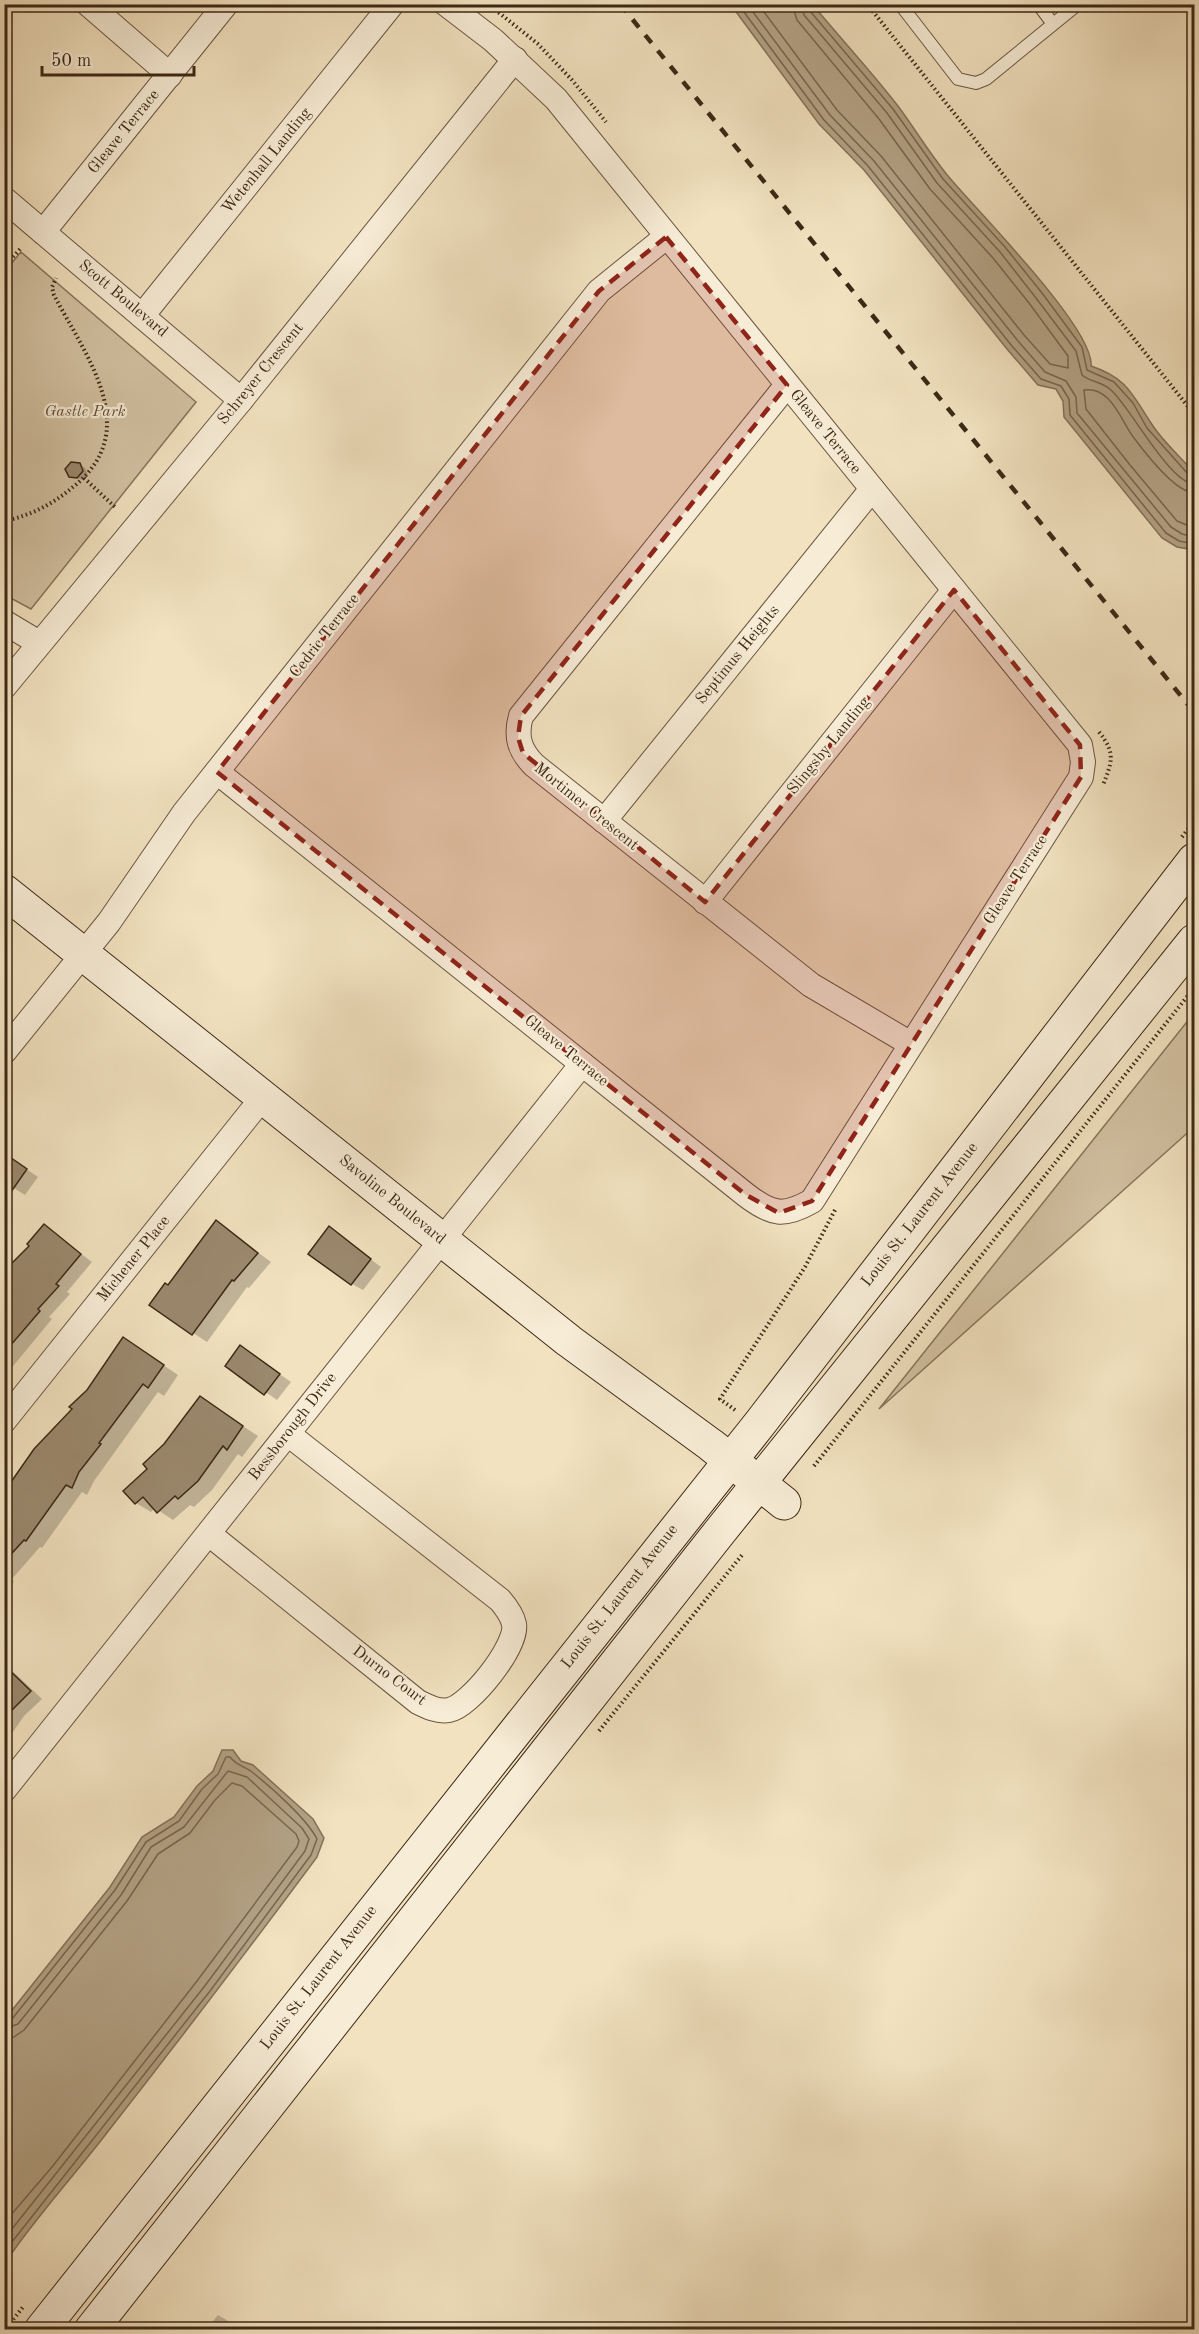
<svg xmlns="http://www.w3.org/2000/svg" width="1199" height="2334" viewBox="0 0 1199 2334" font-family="'Old Standard TT',serif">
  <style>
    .green { fill: #d3c2a3; stroke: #88755c; stroke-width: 1.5 }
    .water { fill: #b4a386; stroke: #847259; stroke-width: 1.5 }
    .shadow { fill: #0003 }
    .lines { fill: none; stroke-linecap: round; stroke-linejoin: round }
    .shore { stroke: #78664e; stroke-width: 1.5 }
    .building { fill: #9b896e; stroke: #3c2816; stroke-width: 1.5 }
    .lane-casing { stroke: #6a5640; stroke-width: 14 }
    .street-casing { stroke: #6a5640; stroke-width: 26 }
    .secondary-casing { stroke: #3c2816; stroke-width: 35 }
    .path { stroke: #3c2816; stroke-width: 4; stroke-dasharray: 1.5 3; stroke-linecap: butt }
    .lane { stroke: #f7ecd6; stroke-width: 12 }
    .street { stroke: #f7ecd6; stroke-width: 24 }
    .secondary { stroke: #f7ecd6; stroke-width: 33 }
    .rail { stroke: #3c2816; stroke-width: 4.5; stroke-dasharray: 10 10; stroke-linecap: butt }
    .marked { fill: #8f2418; fill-opacity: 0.2; stroke: #8f2418; stroke-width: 4.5; stroke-dasharray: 12 8; stroke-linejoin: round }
    .labels { text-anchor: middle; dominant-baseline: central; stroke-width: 4.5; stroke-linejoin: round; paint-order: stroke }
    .street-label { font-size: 16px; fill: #3c2816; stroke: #f7ecd6 }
    .park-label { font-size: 16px; font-style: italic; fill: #624e39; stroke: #f7ecd6 }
  </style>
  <rect width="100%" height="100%" fill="#f2e2c0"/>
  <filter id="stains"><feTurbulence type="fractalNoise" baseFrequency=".00333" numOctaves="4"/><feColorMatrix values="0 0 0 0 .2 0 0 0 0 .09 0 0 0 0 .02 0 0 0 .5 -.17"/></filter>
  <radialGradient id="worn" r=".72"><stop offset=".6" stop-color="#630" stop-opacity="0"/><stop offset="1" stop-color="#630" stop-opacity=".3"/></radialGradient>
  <!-- green -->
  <g class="green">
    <polygon points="21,252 196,402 31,609 5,595 4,272"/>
    <polygon points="1194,1013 1194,1127 879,1409"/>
  </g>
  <!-- water -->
  <g class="water">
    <path d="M731 5H813C841 39 871 71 898 106 915 129 930 154 948 176 976 210 1095 329 1091 366 1127 378 1132 394 1151 423 1162 441 1181 457 1194 473V550L1177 547 1162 538 1064 417 1063 401 1056 389 1038 385 1007 349 864 170 819 124Z"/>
    <path d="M222 1750H233L241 1761 253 1765 313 1819 324 1838 317 1857C248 1950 178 2042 106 2134 73 2177 35 2218 5 2263V2019L110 1887 142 1837 174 1817 197 1786 213 1771Z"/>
  </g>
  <!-- shadow -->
  <g class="shadow">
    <polygon points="79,464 85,468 88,475 83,480 70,476"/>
    <polygon points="4,1154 38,1177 25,1195 4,1182"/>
    <polygon points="217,1222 271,1262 249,1288 247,1287 207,1342 151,1305 169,1287"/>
    <polygon points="44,1226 92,1262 67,1292 70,1294 49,1317 52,1319 4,1377 4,1284"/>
    <polygon points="329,1228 381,1267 363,1290 352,1284"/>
    <polygon points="138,1348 178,1375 164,1396 158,1392 94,1481 87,1495 82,1492 42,1548 40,1547 11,1580 14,1581 4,1596 4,1491"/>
    <polygon points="251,1354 291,1382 277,1400 227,1366"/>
    <polygon points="201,1398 258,1436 242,1457 238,1454 212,1490 194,1507 190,1505 173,1520 155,1508 151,1512 136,1503 150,1469"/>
    <polygon points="4,1663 42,1699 24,1716 4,1745"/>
    <polygon points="218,2315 235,2325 241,2330 205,2330"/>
  </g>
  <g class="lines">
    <!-- shore -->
    <g class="shore">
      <polyline points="738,4 824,120 868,166 1012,346 1041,379 1061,386 1069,399 1070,415 1166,533 1179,541 1194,544"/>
      <polyline points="747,4 830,115 874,161 1018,341 1045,372 1066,381 1076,397 1077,413 1171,527 1182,534 1194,537"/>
      <polyline points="758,4 837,110 881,156 1024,335 1050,364 1068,368 1068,356 1029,303 993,258 930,189 879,119 797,20 792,4"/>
      <path d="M801 4 804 15 887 113 937 183 1000 252 1036 298 1076 351 1082 375C1090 382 1103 382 1111 390 1131 408 1169 482 1194 484"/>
      <polyline points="809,4 810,11 893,109 943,179 1005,247 1042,293 1082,347 1087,370 1114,382 1133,403 1147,428 1188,474 1194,476"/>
      <path d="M1194 493C1175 492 1146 454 1134 438 1121 422 1112 386 1084 390L1086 409 1130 465 1177 521 1194 528"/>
      <path d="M4 2022 12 2019 115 1890 146 1842 179 1821 202 1789 218 1774 226 1757H230C237 1766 244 1766 252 1772 271 1787 307 1819 317 1839L311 1855 210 1991 4 2252"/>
      <polyline points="4,2029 18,2024 121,1895 151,1847 184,1827 228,1771 247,1777 302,1828 309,1839 305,1851 204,1987 4,2239"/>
      <polyline points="4,2038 14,2037 24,2030 127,1901 158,1854 190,1833 215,1800 232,1783 242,1786 296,1834 299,1841 297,1847 197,1981 52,2167 4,2223"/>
    </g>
  </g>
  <!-- building -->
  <g class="building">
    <polygon points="71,462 80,463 83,471 77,478 69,477 65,469"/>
    <polygon points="4,1153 27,1169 4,1202"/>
    <polygon points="216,1220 258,1253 234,1281 232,1280 192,1335 149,1305 165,1283 168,1285"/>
    <polygon points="44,1224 81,1254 56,1284 59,1286 38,1309 40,1311 4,1353 4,1271 29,1246 27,1244"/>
    <polygon points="329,1226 371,1259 351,1285 308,1254"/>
    <polygon points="123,1337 164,1365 148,1388 143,1384 99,1443 101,1444 79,1472 72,1488 66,1485 26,1541 24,1540 4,1562 4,1492 34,1449 72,1409 69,1407 87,1390"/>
    <polygon points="240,1345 280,1374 264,1395 225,1366"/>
    <polygon points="200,1396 243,1426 227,1450 223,1446 198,1481 178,1499 175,1496 157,1513 143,1497 135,1504 123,1491 147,1469 143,1464 164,1444"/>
    <polygon points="4,1665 31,1691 4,1718"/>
  </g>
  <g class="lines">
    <defs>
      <g id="lane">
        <polyline points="900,4 958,79 976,83 986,79 1078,4"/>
        <polyline points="1038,4 1053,24"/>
      </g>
      <g id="street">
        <polyline points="88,4 170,75"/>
        <polyline points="4,199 241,400"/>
        <polyline points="43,232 226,4"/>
        <polyline points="142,316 392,4"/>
        <path d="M787 385 521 716C515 737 520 751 534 765L811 985 911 1044"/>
        <polyline points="4,622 39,643"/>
        <polyline points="4,687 241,400 515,59"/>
        <path d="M217 772 746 1195C772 1215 784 1217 812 1201L1081 777 1083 762 1080 745 556 99 493 40 446 4"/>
        <polyline points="604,821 872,489"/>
        <polyline points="705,902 954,590"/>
        <polyline points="4,1052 109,922 184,813 599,291 666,237"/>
        <polyline points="4,1421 263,1097"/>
        <path d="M209 1534 418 1702C428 1707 438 1712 449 1710 470 1706 518 1646 514 1624 512 1615 506 1607 500 1600L288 1434"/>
        <polyline points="4,1790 582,1064"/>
      </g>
      <g id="secondary">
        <polyline points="4,891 569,1341 711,1445 784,1503"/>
        <polyline points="41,2330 761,1422 1194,860"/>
        <polyline points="91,2330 718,1534 1194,941"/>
      </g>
    </defs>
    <!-- lane casing -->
    <use href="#lane" class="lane-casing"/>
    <!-- street casing -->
    <use href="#street" class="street-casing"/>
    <!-- secondary casing -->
    <use href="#secondary" class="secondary-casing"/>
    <!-- path -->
    <g class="path">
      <polyline points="488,4 538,44 572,80 606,122"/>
      <polyline points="867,4 1194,414"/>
      <polyline points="4,267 21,248"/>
      <polyline points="84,478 115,507"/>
      <path d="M4 521C30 516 53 504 73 487 145 430 85 355 54 295L52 287 56 278"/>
      <polyline points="1192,623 1194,621"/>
      <path d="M1099 732C1116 753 1112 762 1103 785"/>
      <polyline points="1182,837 1194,821"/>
      <polyline points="735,1410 720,1399 805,1267 835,1210"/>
      <polyline points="814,1466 1194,988"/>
      <polyline points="599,1731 742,1555"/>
      <polyline points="5,2330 23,2307"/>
    </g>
    <!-- lane -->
    <use href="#lane" class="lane"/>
    <!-- street -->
    <use href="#street" class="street"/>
    <!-- secondary -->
    <use href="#secondary" class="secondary"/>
    <!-- rail -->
    <polyline class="rail" points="620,4 1194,712"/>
  </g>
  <!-- marked area -->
  <path class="marked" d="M666 237 787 385 521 716 518 737 523 753 705 902 954 590 1080 745 1081 777 812 1201 779 1213 746 1195 217 772 599 291Z"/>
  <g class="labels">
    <!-- street labels -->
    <g class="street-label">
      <text transform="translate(124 132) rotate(-51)">Gleave Terrace</text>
      <text transform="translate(267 161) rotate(-51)">Wetenhall Landing</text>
      <text transform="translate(123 299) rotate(40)">Scott Boulevard</text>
      <text transform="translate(261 374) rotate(-51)">Schreyer Crescent</text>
      <text transform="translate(825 432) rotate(51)">Gleave Terrace</text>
      <text transform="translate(325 636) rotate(-52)">Cedric Terrace</text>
      <text transform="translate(738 655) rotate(-51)">Septimus Heights</text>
      <text transform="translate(829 746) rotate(-51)">Slingsby Landing</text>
      <text transform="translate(586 807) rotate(39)">Mortimer Crescent</text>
      <text transform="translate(1016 880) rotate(-57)">Gleave Terrace</text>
      <text transform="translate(566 1051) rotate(39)">Gleave Terrace</text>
      <text transform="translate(392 1200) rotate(39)">Savoline Boulevard</text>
      <text transform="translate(920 1215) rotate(-52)">Louis St. Laurent Avenue</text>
      <text transform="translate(134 1259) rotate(-51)">Michener Place</text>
      <text transform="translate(293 1427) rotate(-52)">Bessborough Drive</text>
      <text transform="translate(620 1597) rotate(-52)">Louis St. Laurent Avenue</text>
      <text transform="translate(389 1676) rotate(37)">Durno Court</text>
      <text transform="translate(319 1978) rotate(-52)">Louis St. Laurent Avenue</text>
    </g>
    <!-- park labels -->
    <g class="park-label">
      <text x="85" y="412">Gastle Park</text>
    </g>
  </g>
  <!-- margin -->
  <rect width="1199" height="2334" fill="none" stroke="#f2e2c0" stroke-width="24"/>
  <rect x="6" y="6" width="1187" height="2322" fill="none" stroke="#3c2816" stroke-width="3"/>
  <rect x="12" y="12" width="1175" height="2310" fill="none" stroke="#3c2816" stroke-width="1.5"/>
  <!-- scale -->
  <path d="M42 66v9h152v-9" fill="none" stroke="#3c2816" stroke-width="3"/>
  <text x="51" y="66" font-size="18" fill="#3c2816" stroke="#f7ecd6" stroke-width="4.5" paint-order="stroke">50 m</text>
  <rect width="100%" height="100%" filter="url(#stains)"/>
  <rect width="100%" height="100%" fill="url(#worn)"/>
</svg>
